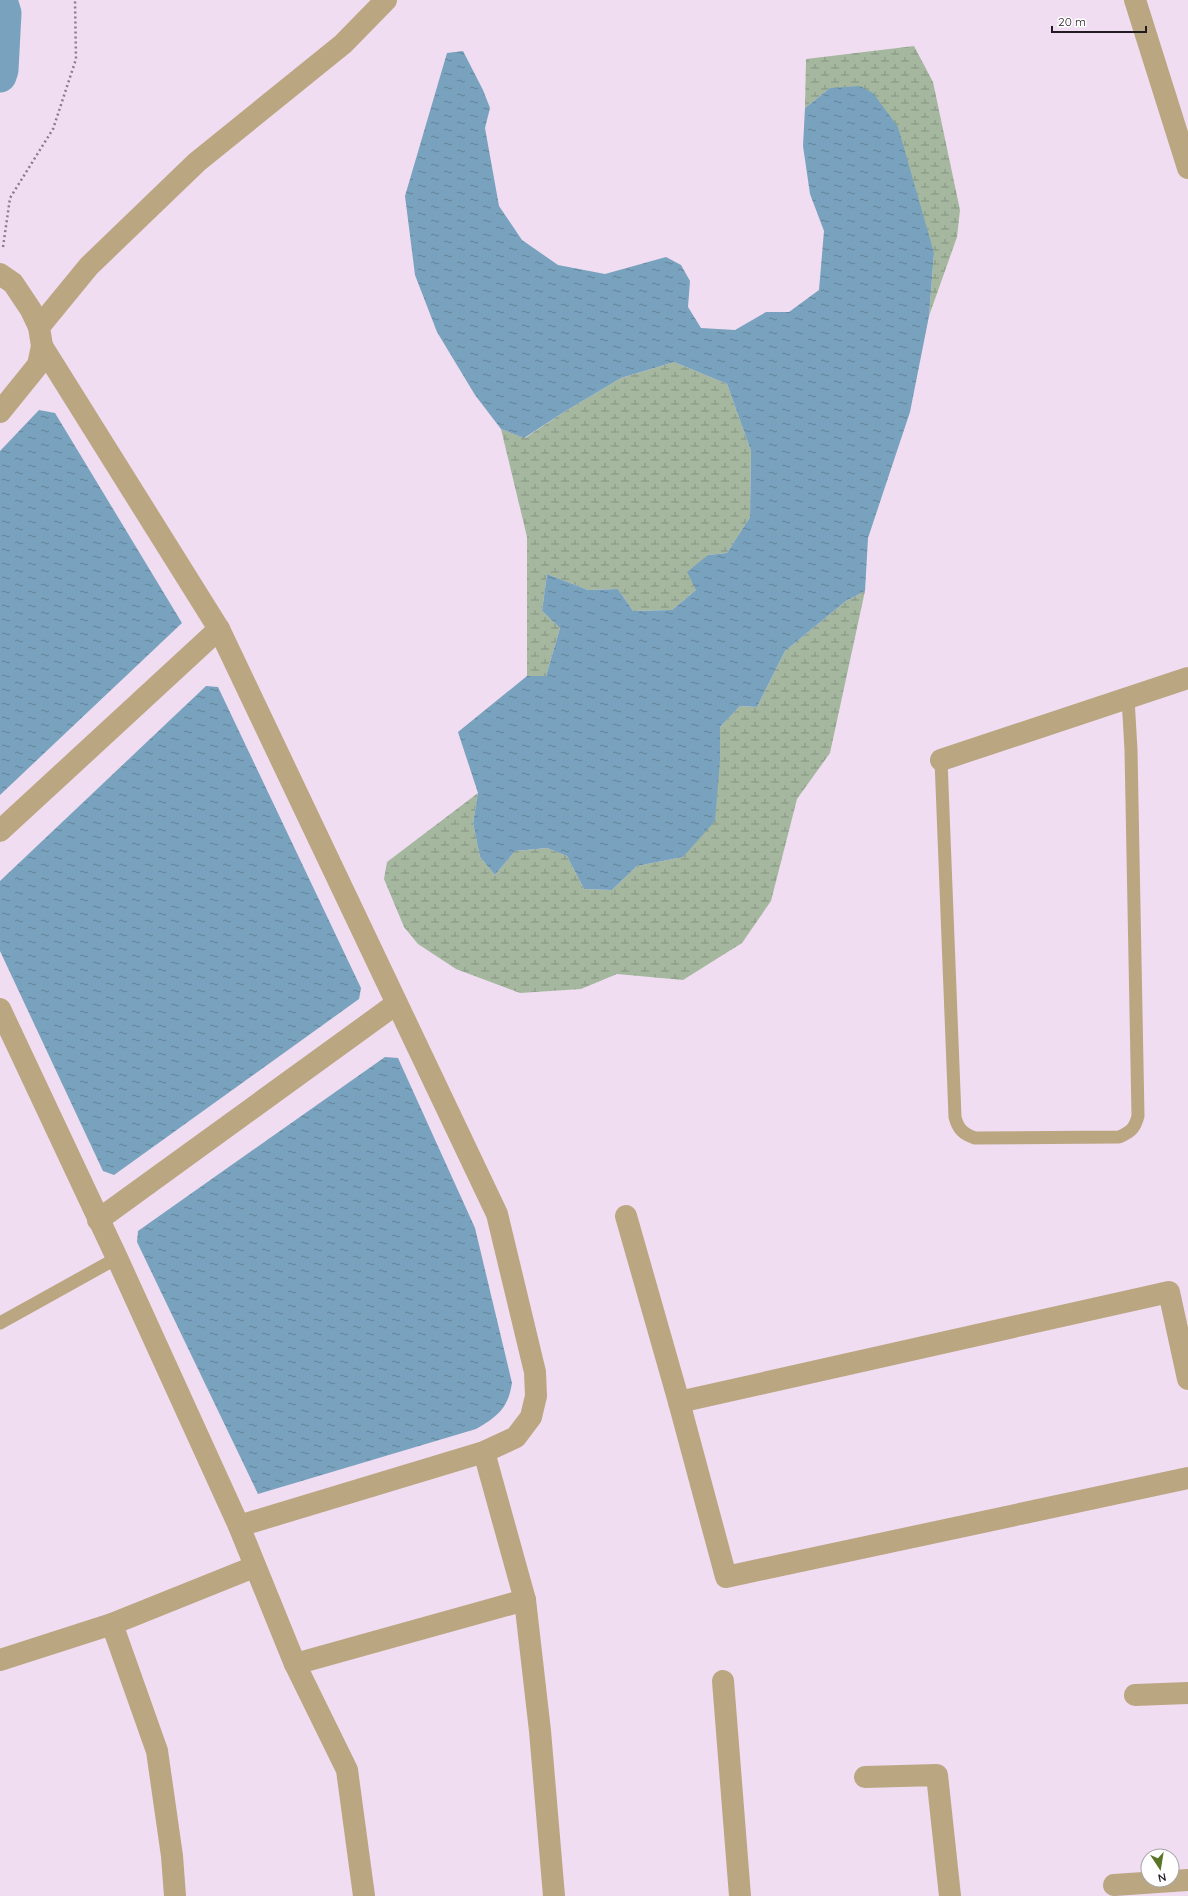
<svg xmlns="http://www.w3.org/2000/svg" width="1188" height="1896" viewBox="0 0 1188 1896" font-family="Quicksand,sans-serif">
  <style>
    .wetland { fill: url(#wetland-marsh) }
    .water { fill: url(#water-ripples) }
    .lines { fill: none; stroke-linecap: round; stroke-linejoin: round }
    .canal { stroke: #78a2bd; stroke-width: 33 }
    .path { stroke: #897c8a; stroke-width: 2.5; stroke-dasharray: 2 3; stroke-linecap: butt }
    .service { stroke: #bba682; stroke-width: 13 }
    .minor { stroke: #bba682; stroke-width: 22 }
  </style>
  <defs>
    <pattern id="wetland-marsh" width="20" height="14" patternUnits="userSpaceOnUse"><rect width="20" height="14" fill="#a5b89f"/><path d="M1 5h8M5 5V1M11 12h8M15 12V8" fill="none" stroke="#869581"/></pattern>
    <pattern id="water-ripples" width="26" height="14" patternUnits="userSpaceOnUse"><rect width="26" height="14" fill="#78a2bd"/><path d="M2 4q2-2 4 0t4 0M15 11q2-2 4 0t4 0" fill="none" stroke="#628399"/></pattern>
  </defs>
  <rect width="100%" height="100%" fill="#f0ddf1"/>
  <!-- wetland -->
  <g class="wetland">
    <polygon points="914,46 933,82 960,210 957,237 929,316 934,253 830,88 805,108 806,59"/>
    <polygon points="674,362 727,384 751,451 750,517 727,553 708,555 696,590 672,610 633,611 618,589 588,590 547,574 542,611 560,628 546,676 527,676 527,537 501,429 525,438 564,412 621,378"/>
    <polygon points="865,591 830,753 797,799 771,901 742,943 683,980 617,974 581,989 520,993 456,969 418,944 404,927 384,879 387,862 478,793 473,823 480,857 495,875 515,851 547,848 567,856 584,889 612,890 637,866 683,857 720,761 720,727 740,706 757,707 785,651 846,601"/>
  </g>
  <!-- water -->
  <g class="water">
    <polygon points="463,51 483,90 490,108 485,128 499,206 522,240 558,265 605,274 666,257 681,265 690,281 688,307 701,328 735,330 766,312 789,312 819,290 824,231 810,194 803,146 805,108 830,88 860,86 873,93 898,127 934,253 929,316 910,412 868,538 865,591 846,601 785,651 757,707 740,706 720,727 720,761 715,821 683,857 637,866 612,890 584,889 567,856 547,848 515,851 495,875 480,857 473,823 478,793 458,732 527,676 546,676 560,628 542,611 547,574 588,590 618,589 633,611 672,610 696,590 687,572 708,555 727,553 750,517 751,451 727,384 674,362 621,378 564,412 524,438 501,429 475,395 437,332 415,275 405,196 447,53"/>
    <polygon points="39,410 55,413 182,623 0,795 0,451"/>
    <polygon points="206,686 218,687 361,988 359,999 114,1175 103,1171 0,951 0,881"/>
    <path d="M385 1057 398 1058 475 1228 512 1383C508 1408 498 1416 476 1429L258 1494 137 1242 138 1231Z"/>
  </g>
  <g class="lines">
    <!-- canal -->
    <polyline class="canal" points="0,76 2,70 5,13 1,0"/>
    <!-- path -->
    <polyline class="path" points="3,247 10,198 53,129 76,59 75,0"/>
    <!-- service -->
    <g class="service">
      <path d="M941 760 955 1117C958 1129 963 1134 975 1138L1119 1137C1131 1132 1135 1128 1138 1116L1131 750 1128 698"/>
      <polyline points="0,1323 117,1258"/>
    </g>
    <!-- minor -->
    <g class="minor">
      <polyline points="1135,0 1188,168"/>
      <polyline points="0,274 13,283 31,310 39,327"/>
      <polyline points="42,346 219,629 497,1214 535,1372 536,1396 531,1417 516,1437 484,1452 239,1526"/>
      <polyline points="0,412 38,365 42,346 39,327 89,266 197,162 343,44 386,0"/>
      <polyline points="941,760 1188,678"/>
      <polyline points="0,831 219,629"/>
      <polyline points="0,1009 117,1258 239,1526 295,1664 347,1770 364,1896"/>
      <polyline points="626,1216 679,1402 726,1577 1188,1478"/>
      <polyline points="98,1220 396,1004"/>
      <polyline points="679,1402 1169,1292 1188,1379"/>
      <polyline points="484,1452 525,1600 540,1731 554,1896"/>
      <polyline points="112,1624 157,1751 172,1856 175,1896"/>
      <polyline points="0,1660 112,1624 254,1567"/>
      <polyline points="295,1664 525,1600"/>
      <polyline points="723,1681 740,1896"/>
      <polyline points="1135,1695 1188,1693"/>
      <polyline points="865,1777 937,1775 950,1896"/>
      <polyline points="1114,1885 1188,1880"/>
    </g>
  </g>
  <!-- north arrow -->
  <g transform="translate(1160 1868) rotate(168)"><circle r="19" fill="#ffffff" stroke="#a6a3a6"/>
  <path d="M0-3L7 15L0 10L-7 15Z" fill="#5a7528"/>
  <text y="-6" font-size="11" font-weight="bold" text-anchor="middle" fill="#211a21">N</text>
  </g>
  <!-- scale -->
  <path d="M1052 26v6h94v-6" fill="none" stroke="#211a21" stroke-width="2"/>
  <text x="1058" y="26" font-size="12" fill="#211a21" stroke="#ffffff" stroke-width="3" paint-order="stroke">20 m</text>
</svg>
